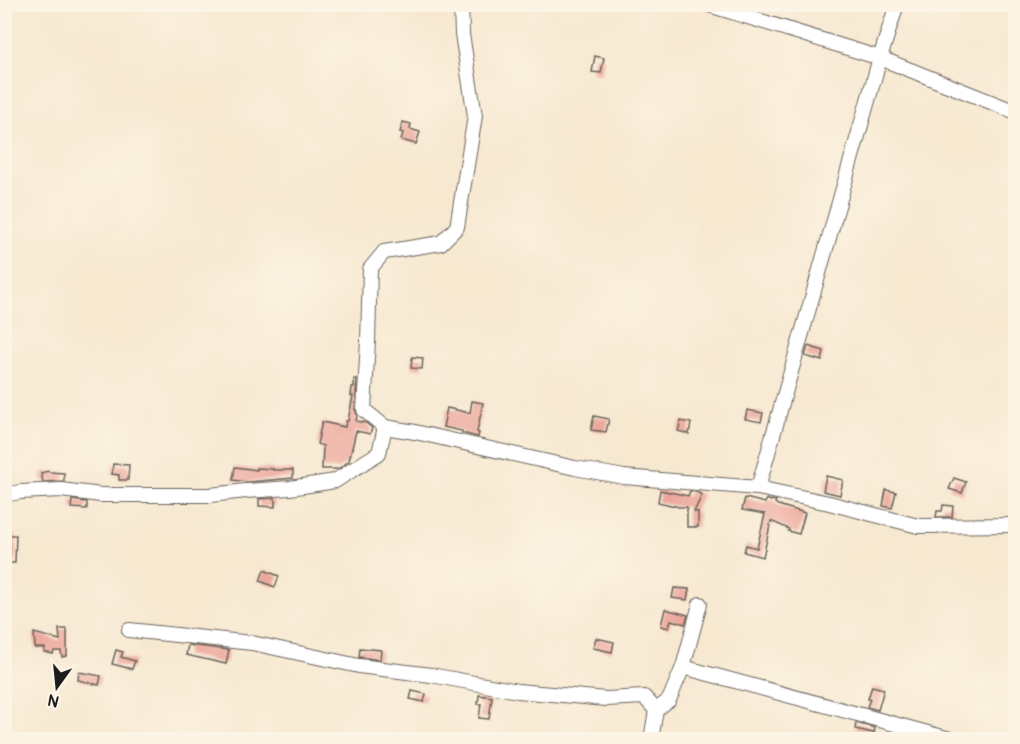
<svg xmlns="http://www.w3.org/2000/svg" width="1020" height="744" viewBox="0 0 1020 744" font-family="Pangolin,sans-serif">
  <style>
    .building { fill: #eca59a }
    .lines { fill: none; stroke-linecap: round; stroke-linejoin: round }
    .minor-casing { stroke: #69635b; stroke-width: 16 }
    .minor { stroke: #fff; stroke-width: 14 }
  </style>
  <rect width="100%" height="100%" fill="#fcf5e5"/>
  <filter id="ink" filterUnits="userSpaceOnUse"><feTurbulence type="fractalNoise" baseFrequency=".0167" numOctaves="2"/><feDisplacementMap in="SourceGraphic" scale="12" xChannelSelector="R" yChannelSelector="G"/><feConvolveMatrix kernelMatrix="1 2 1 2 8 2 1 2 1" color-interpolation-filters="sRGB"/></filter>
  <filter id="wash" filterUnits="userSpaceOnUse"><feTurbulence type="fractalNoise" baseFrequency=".008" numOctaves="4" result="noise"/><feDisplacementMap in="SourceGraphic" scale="24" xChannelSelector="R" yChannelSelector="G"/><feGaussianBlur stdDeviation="1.35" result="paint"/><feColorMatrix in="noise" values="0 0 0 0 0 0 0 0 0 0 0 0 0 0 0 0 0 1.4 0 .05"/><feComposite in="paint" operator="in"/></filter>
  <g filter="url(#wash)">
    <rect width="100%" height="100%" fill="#f7e8d0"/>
    <g id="blocks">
      <!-- building -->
      <g class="building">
        <polygon points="595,56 604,58 601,73 592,72"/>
        <polygon points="403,122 411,124 410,129 420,132 416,144 401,140 403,133 400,132"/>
        <polygon points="808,346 824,351 822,361 805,356"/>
        <polygon points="412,357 423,358 422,369 411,368"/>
        <polygon points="354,379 357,379 355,409 357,415 356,421 366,423 372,428 370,434 356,431 349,461 338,469 322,469 323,446 317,444 322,422 345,427 346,421 348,421 353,396 351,396 352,387 354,387"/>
        <polygon points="472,401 483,403 477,432 479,433 478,437 462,433 462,431 443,427 447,408 470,413"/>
        <polygon points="747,410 763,413 761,422 745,419"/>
        <polygon points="594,416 609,419 606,432 591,430"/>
        <polygon points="681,421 691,423 689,434 678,431"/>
        <polygon points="113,464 129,465 128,480 119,480 119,475 112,474"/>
        <polygon points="235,467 257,470 257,468 273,469 273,470 293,470 293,478 248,482 233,480"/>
        <polygon points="48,471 49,472 64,473 64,481 43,482 41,473"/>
        <polygon points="826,476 843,480 840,495 823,491"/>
        <polygon points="954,478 966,482 962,493 949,489"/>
        <polygon points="660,490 688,496 690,491 697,492 702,495 694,512 698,512 698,527 687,527 687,507 679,507 658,502"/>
        <polygon points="886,490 896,492 892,508 883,506"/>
        <polygon points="275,498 275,507 259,506 259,499"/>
        <polygon points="745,498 765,503 767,499 771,501 772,500 776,501 775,503 778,505 805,513 799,534 788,531 789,529 771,521 763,557 744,552 746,545 757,548 765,514 742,510"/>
        <polygon points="72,500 87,502 87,509 71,508"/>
        <polygon points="943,505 953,506 952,517 936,517 937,511 942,511"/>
        <polygon points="8,535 16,535 15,563 4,563 4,554 7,554"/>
        <polygon points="264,570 279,576 275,587 260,581"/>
        <polygon points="674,588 689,589 687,600 672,598"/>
        <polygon points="665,609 688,615 685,624 671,620 669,628 661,626"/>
        <polygon points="59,629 67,629 67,656 62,657 61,651 54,651 53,654 44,652 45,648 35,648 34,633 60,640"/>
        <polygon points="596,638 614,642 612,652 593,648"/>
        <polygon points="188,645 229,650 226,664 186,655"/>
        <polygon points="360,648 381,650 380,660 359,657"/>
        <polygon points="116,650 123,652 121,657 135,661 132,669 112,664"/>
        <polygon points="79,672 101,676 99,685 78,680"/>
        <polygon points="872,686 884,689 878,710 867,707 870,699 868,699"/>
        <polygon points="412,691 426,694 424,702 410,699"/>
        <polygon points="479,695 492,697 489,719 479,718 481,704 478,704"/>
        <polygon points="856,723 875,728 874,733 855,729"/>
      </g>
    </g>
  </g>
  <g filter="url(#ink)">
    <use href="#blocks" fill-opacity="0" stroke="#69635b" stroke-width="1.5"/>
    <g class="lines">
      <defs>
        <g id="minor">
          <polyline points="706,4 880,58 1016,112"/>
          <polyline points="385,427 415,432 575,468 624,477 758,488 829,503 918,526 1016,525"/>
          <polyline points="758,488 880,58 897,4"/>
          <polyline points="4,495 20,492 61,490 101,495 210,495 246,491 290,488 335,481 379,453 385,427 364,410 368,341 370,269 384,252 441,243 457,227 475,116 462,34 461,4"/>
          <polyline points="129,630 252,643 359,666 431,675 518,691 606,699 644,697 656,710"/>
          <polyline points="683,667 954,740"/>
          <polyline points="651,740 656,710 669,700 683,667 700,604"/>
        </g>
      </defs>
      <!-- minor casing -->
      <use href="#minor" class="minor-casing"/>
      <!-- minor -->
      <use href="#minor" class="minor"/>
    </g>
  </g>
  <!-- margin -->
  <rect width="1020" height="744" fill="none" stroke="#fcf5e5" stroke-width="24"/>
  <!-- north arrow -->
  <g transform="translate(57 687) rotate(195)" stroke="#fcf5e5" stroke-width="4.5" paint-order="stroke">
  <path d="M0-4.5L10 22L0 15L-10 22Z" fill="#1c1c1c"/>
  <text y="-9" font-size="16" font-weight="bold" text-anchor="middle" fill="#1c1c1c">N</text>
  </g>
</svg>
